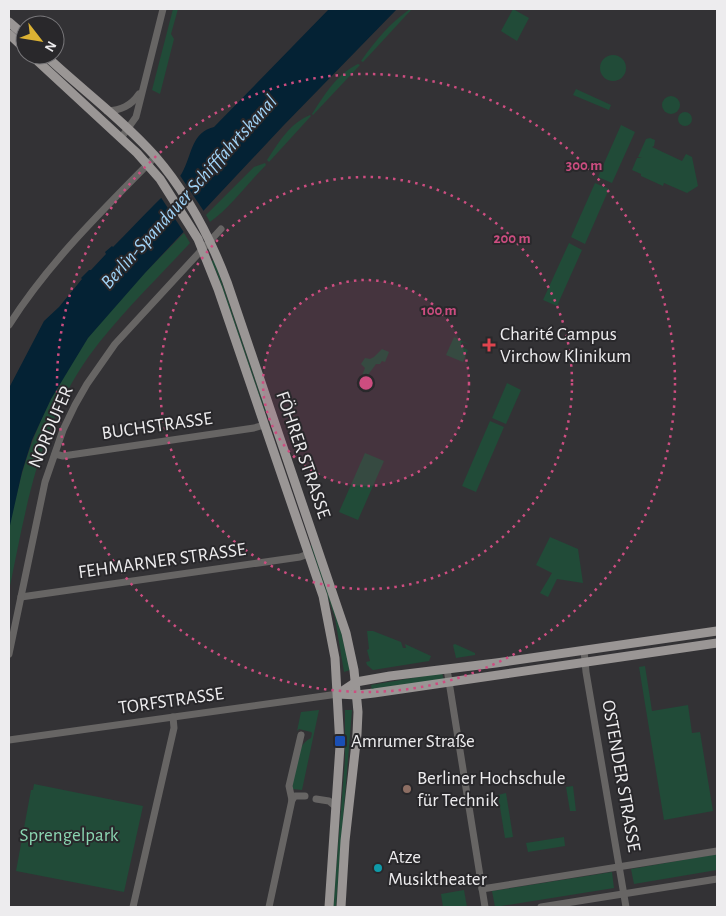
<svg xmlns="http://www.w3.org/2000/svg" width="726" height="916" viewBox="0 0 726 916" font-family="'Alegreya Sans',sans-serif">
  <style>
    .green { fill: #214b38 }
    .water { fill: #042234 }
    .pier { fill: #333235 }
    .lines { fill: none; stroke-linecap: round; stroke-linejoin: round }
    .minor { stroke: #676564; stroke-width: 7 }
    .major { stroke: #9a9695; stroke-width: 9 }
    .ring { fill: none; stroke: #cd4d80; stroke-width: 2.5; stroke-dasharray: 2.5 5 }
    .health-dot { fill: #e0444e; stroke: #29282b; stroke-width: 2 }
    .transit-dot { fill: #1a4fb4; stroke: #29282b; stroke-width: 2 }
    .education-dot { fill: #8d6e63; stroke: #29282b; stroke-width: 2 }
    .culture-dot { fill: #0f9aa8; stroke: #29282b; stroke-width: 2 }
    .labels { text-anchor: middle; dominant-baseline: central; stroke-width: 4; stroke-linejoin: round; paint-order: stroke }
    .poi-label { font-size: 19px; fill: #edecee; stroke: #29282b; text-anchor: start }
    .street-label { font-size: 19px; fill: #edecee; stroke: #29282b }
    .park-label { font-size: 19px; fill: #8ad5b1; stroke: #29282b }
    .water-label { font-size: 20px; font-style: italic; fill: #a0d3f7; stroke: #29282b }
    .centre { fill: #cd4d80; stroke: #29282b; stroke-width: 2.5 }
    .ring-label { font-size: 15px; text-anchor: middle; font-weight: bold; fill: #cd4d80; stroke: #29282b; stroke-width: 4; stroke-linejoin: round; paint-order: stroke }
  </style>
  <rect width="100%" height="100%" fill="#333235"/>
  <!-- green -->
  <g class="green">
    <polygon points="173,9 178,9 171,34 174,39 160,94 152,90"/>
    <path d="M410 9H412L363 62 361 61C375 41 390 23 410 9Z"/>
    <polygon points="513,9 529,18 517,41 501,31"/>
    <circle cx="613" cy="68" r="13"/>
    <path d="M358 64 360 65 313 115 312 114C325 94 337 74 358 64Z"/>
    <polygon points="576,89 611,105 609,110 573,95"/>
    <circle cx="671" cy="105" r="9"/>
    <circle cx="685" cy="119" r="7"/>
    <path d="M310 115 311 116 269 162 267 160C279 142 289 124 310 115Z"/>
    <polygon points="621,125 635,132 612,183 598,177"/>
    <polygon points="650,138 655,140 654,146 652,147 682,161 686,154 692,157 698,186 687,193 664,183 663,186 641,176 641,174 632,170 637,158 642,158 638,157 646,139"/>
    <path d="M265 163 266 165C248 183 230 208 210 222L206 215 254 167Z"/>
    <polygon points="595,183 609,189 585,244 571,237"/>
    <path d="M184 233 190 243C156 280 119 315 89 356 39 426 26 508 9 591 9 571 7 550 9 530 10 516 14 503 18 489 31 435 55 384 87 339 115 301 151 267 184 233Z"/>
    <polygon points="569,243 582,250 557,306 543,300"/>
    <polygon points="214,259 266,412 265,412 217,273 211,262"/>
    <polygon points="454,337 470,345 462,342 460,346 468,350 463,362 446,355"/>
    <polygon points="382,349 389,352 385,362 382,361 380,364 376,364 362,383 359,383 365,368 361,364 365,358 370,359 374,357"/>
    <polygon points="507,383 521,390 506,424 492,418"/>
    <polygon points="490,421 504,427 476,492 462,486"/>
    <polygon points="365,453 384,461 358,520 339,512"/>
    <polygon points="550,537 578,549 583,583 557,579 548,597 540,593 552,573 536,565"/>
    <polygon points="312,545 341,631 350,670 344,672 335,618 311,546"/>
    <polygon points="367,631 373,631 401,642 403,648 406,648 405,644 431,656 429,661 373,670 367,665 366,662 370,661 367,650 369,649"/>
    <polygon points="455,644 475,653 475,655 456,658 453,645"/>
    <polygon points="645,666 652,711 688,705 692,733 700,732 713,811 664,820 639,667"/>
    <polygon points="442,673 444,680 372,690 371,685"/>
    <path d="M319 710 302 790 293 789 292 787C295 772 295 745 311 738L312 733 311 732 299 729 297 731 301 712Z"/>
    <polygon points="345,710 352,710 336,907 333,907 345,760"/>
    <polygon points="34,784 143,806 124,892 16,871 31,790 33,790"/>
    <polygon points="573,786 576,811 570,811 566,787"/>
    <polygon points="506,793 513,837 505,838 498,795"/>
    <polygon points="564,837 565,846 528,852 526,843"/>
    <polygon points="717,854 717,870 634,884 631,869"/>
    <polygon points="612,872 614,888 495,907 492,891"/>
    <polygon points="464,890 467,907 443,907 441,894"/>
  </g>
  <!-- water -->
  <path class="water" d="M329 9H397L283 126 145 273 88 338 51 399 32 440 22 472 9 530V388L44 321 59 307 82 279 81 278 89 270H91L106 254 105 252 112 246 113 247C127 233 140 219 154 205 164 195 175 185 182 173 192 156 191 132 214 127Z"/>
  <!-- pier -->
  <polygon class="pier" points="179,174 205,213 185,234 160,196"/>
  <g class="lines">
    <!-- minor -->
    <g class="minor">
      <path d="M107 111C121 110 131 106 139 94"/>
      <polyline points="121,138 136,117 163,9"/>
      <path d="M9 325C49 262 103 210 155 157"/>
      <polyline points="55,454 63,456 254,428 264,425"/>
      <polyline points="21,597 300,557 308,554"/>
      <polyline points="584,650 586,672 626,907"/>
      <polyline points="9,654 45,482 63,430 75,405 87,384 115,344 221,229"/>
      <polyline points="447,669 485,907"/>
      <polyline points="9,740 338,694"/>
      <polyline points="316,799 329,801 335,806"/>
      <polyline points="292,800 295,796 305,796"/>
      <polyline points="482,889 717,851"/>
      <polyline points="133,907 174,728 173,717"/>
      <polyline points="269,907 292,800 289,786 301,735"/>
      <polyline points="541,907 717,879"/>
    </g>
    <!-- major -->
    <g class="major">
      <polyline points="9,22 25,36"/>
      <polyline points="9,34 25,49"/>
      <polyline points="31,55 137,153 160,179 198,239 218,289 323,596 335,658 340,746 329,907"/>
      <path d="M45 55C81 89 122 119 155 156 187 193 210 237 227 282L346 633 354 670 358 712 357 734 345 841 341 907"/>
      <polyline points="338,694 356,682 390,676 496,663 717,631"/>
      <polyline points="338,694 357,695 374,693 717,643"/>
    </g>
  </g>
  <!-- distance rings -->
  <circle cx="366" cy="383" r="103" fill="#cd4d80" fill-opacity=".12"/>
  <g class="ring">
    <circle cx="366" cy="383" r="103"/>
    <circle cx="366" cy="383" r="206"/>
    <circle cx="366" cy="383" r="309"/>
  </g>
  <!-- markers -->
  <path class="health-dot" d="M486.5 337.5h5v5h5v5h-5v5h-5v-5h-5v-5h5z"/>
  <rect class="transit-dot" x="334" y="735" width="12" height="12" rx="2.5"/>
  <circle class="education-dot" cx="407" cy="789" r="5"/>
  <circle class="culture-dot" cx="378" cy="868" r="5"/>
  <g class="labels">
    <!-- poi labels -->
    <g class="poi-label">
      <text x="500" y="334">Charité Campus<tspan x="500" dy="22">Virchow Klinikum</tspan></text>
      <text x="351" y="741">Amrumer Straße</text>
      <text x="417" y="778">Berliner Hochschule<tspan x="417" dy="22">für Technik</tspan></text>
      <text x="388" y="857">Atze<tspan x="388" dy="22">Musiktheater</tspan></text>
    </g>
    <!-- street labels -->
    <g class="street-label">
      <text transform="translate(157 426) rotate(-8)">BUCHSTRASSE</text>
      <text transform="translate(51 427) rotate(-67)">NORDUFER</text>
      <text transform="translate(303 455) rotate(71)">FÖHRER STRASSE</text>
      <text transform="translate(162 561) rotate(-8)">FEHMARNER STRASSE</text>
      <text transform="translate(171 701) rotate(-8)">TORFSTRASSE</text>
      <text transform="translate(621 776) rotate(80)">OSTENDER STRASSE</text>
    </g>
    <!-- park labels -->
    <g class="park-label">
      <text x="69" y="835">Sprengelpark</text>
    </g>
    <!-- water labels -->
    <g class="water-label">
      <text transform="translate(189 192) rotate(-48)">Berlin-Spandauer Schifffahrtskanal</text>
    </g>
  </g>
  <circle cx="366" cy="383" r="8" class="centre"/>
  <g class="ring-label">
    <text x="584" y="170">300 m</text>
    <text x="512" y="243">200 m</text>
    <text x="439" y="315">100 m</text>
  </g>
  <!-- border -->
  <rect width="726" height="916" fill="none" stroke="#edecee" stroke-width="20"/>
  <!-- north arrow -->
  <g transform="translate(40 40) rotate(121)"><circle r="24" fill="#29282b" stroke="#777679"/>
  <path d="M0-4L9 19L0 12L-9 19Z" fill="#dcb233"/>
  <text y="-8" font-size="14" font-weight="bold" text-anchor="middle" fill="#edecee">N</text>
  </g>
</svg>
